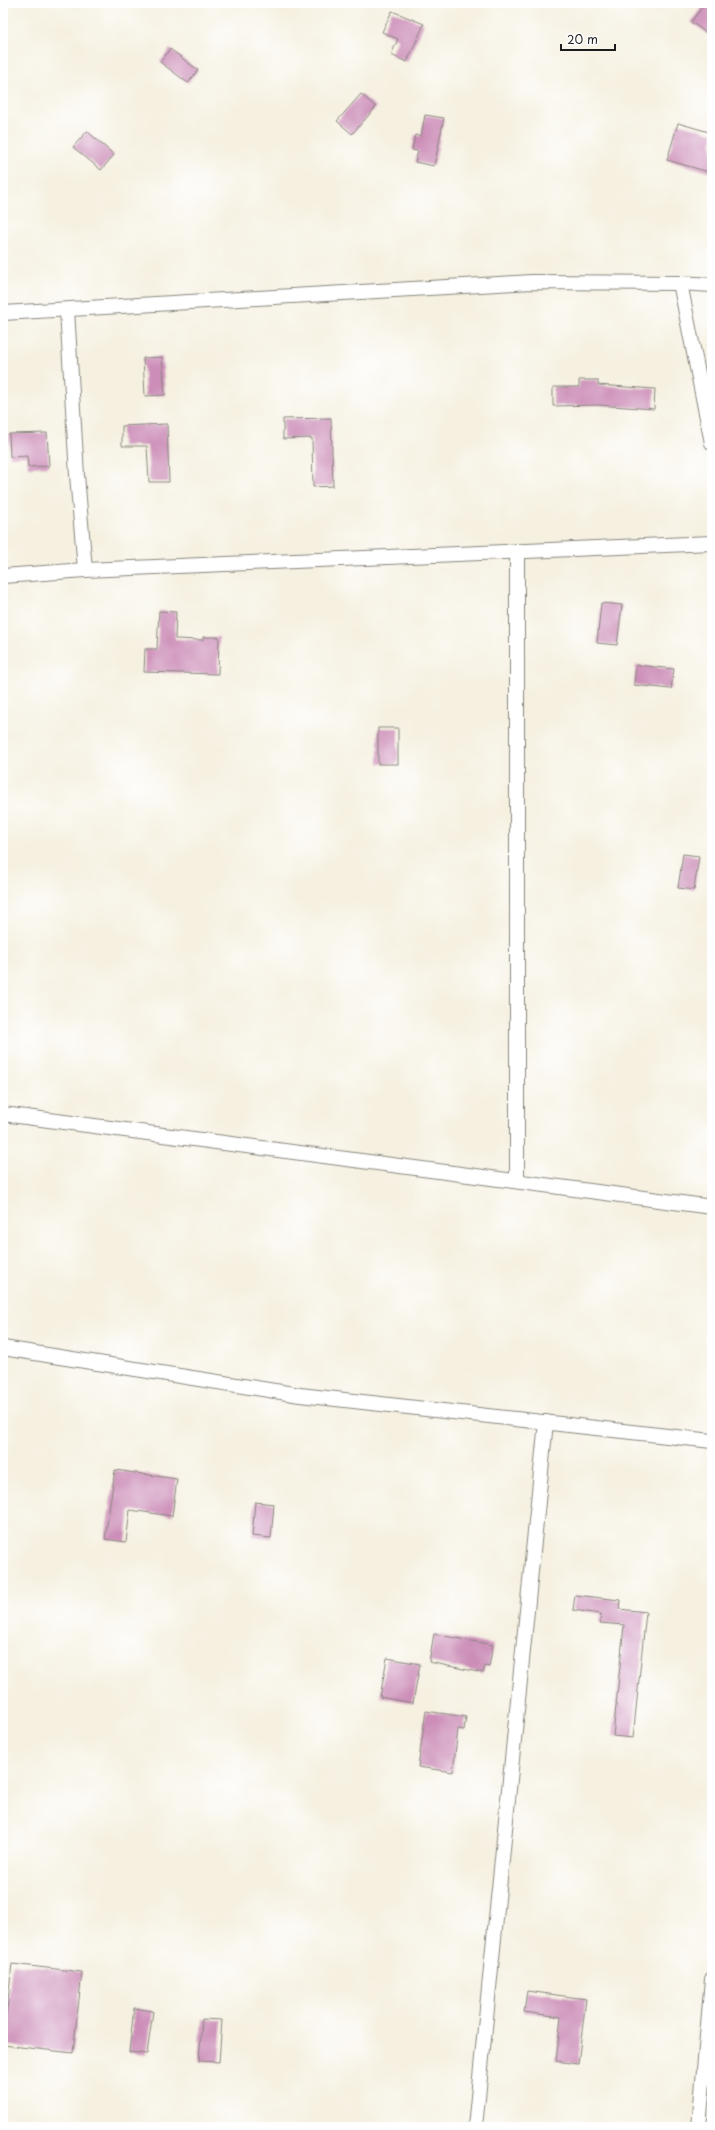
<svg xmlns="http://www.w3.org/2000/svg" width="715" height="2130" viewBox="0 0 715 2130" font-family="'Playpen Sans',sans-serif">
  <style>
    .building { fill: #cc8eb8 }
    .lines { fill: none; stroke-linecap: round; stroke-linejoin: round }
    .minor-casing { stroke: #88867e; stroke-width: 16 }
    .minor { stroke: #fff; stroke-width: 14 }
  </style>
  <rect width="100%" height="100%" fill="#fff"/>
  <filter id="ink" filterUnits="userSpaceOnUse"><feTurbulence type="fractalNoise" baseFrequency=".025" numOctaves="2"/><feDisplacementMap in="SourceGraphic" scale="8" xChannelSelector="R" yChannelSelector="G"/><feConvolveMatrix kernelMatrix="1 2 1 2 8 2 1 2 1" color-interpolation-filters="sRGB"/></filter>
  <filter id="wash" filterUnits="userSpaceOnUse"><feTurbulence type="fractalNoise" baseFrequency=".012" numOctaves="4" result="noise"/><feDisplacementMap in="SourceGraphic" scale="16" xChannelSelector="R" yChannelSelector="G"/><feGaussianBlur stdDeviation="0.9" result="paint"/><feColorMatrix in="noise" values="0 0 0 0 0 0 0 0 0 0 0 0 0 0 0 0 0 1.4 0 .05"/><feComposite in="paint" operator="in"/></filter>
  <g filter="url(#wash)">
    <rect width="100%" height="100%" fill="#f5f0e0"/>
    <g id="blocks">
      <!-- building -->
      <g class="building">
        <polygon points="705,3 712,3 712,37 691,22"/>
        <polygon points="392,11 424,24 407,62 391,55 398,39 382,32"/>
        <polygon points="170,49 198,70 188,83 160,62"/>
        <polygon points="361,94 376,107 352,134 337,121"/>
        <polygon points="425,115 444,118 434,166 415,162 418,151 412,150 415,135 421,136"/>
        <polygon points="678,123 712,133 712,173 667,160"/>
        <polygon points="87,131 114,155 101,170 73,147"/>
        <polygon points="162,357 165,395 145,396 143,358"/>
        <polygon points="579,380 598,380 598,385 655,389 654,409 598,405 553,406 553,387 579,387"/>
        <polygon points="331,418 333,486 313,487 312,438 283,439 283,419"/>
        <polygon points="167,424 169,482 149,482 147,446 122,446 122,426"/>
        <polygon points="47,433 49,466 28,467 27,456 10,457 9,434"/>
        <polygon points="601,603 622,605 617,645 597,643"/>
        <polygon points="159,611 176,612 175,639 203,640 203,637 219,637 218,674 144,672 145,649 157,649"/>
        <polygon points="636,665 674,669 671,689 634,685"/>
        <rect x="378" y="728" width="20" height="36"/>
        <polygon points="683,854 699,856 694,890 678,888"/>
        <polygon points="115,1470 177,1479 172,1516 130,1510 126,1542 105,1539"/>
        <polygon points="255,1502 274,1504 271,1538 252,1536"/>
        <polygon points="575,1595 620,1600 619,1609 646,1612 633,1738 613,1736 624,1625 600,1623 601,1614 573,1610"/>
        <polygon points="434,1634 493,1645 489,1667 485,1666 483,1673 429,1662"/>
        <polygon points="387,1658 420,1664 413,1703 380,1697"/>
        <polygon points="426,1711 466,1717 464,1730 458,1729 453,1772 418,1767"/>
        <polygon points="12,1964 82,1972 73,2053 3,2045"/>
        <polygon points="527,1991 586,1999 578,2064 556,2061 561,2017 524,2012"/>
        <polygon points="134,2008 153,2011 147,2054 129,2052"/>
        <polygon points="202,2019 222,2020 219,2062 199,2061"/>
      </g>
    </g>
  </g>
  <g filter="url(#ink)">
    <use href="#blocks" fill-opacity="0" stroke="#88867e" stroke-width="1"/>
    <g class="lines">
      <defs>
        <g id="minor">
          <polyline points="680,283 712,443"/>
          <polyline points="67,310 77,475 85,570"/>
          <polyline points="3,313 531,282 680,283 712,285"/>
          <polyline points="517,551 517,1181"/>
          <polyline points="3,576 85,570 712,543"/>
          <polyline points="3,1114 712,1207"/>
          <polyline points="3,1348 300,1395 712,1441"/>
          <polyline points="475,2127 546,1422"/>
          <polyline points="699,2127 712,1979"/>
        </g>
      </defs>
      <!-- minor casing -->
      <use href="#minor" class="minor-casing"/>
      <!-- minor -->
      <use href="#minor" class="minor"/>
    </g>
  </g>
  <!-- margin -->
  <rect width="715" height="2130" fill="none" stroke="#fff" stroke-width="16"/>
  <!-- scale -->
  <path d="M561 44v6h54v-6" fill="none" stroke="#1c1c1c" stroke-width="2"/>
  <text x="567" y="44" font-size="12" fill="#1c1c1c" stroke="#ffffff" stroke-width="3" paint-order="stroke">20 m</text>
</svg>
